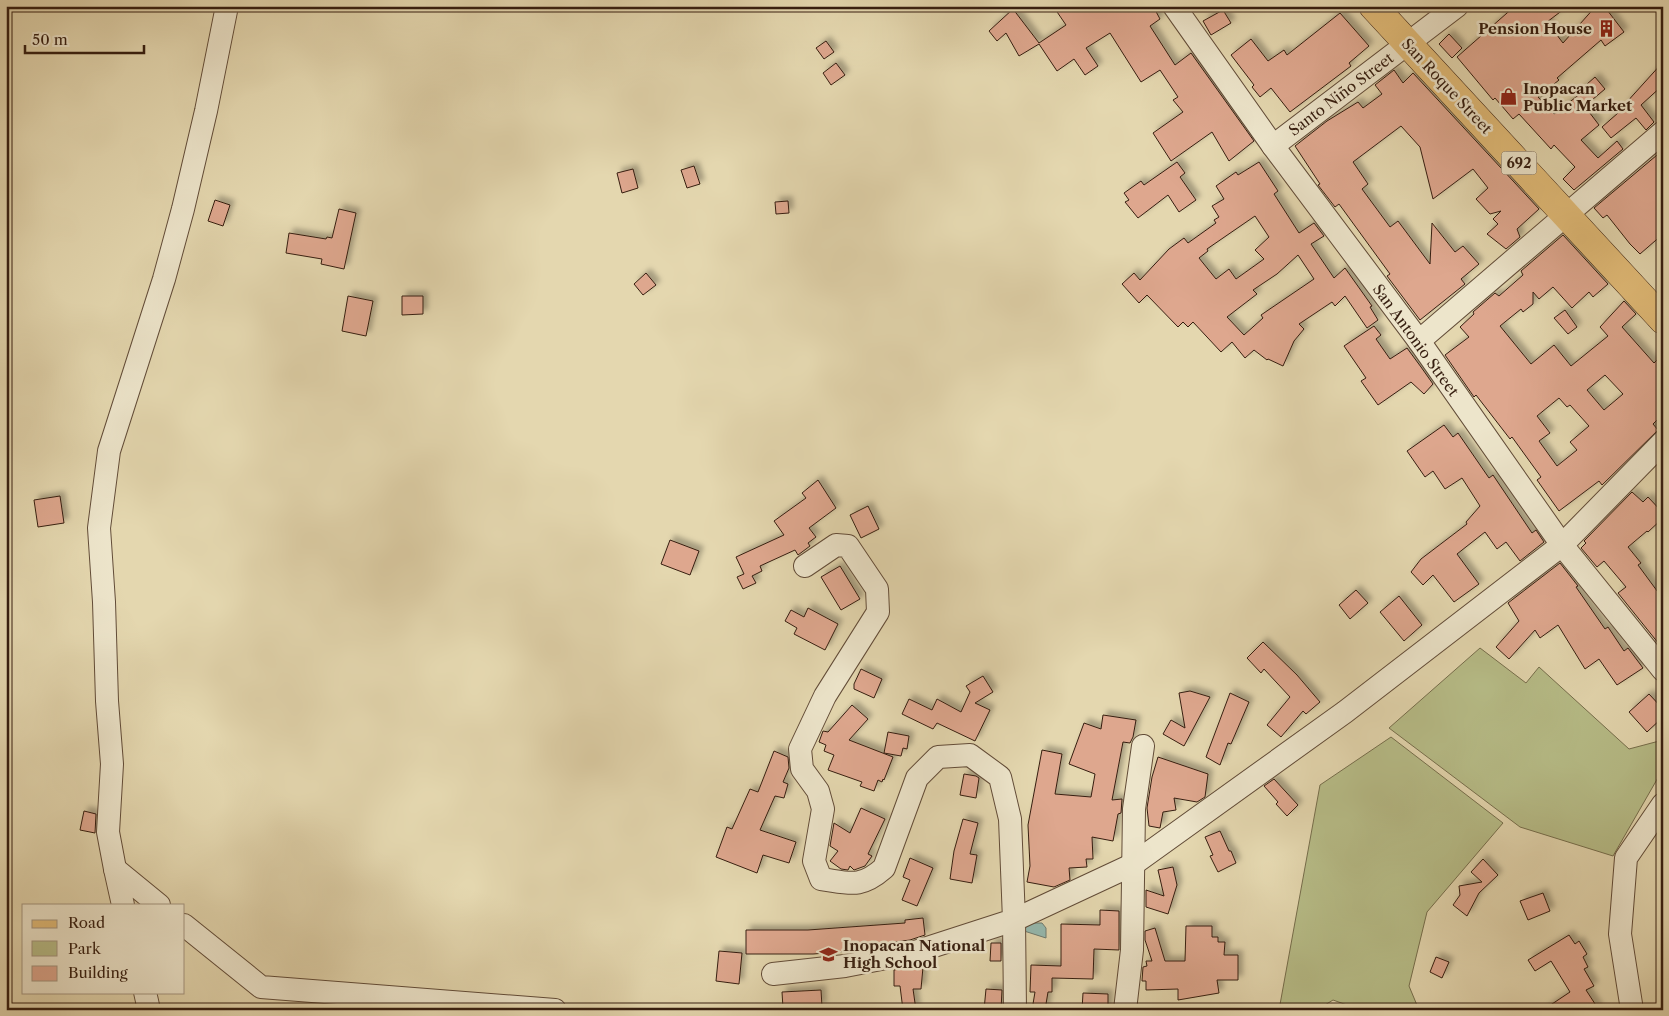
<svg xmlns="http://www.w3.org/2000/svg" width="1669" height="1016" viewBox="0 0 1669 1016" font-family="'Libre Caslon Text',serif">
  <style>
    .green { fill: #b7bd88; stroke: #766e4c }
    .water { fill: #95b9af; stroke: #6f7b6f }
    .building { fill: #dea78e; stroke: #361e10; fill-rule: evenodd; filter: url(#shadow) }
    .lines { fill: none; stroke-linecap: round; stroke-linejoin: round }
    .minor-casing { stroke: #624c38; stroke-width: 24 }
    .major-casing { stroke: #361e10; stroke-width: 29 }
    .minor { stroke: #ede5cb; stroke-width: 22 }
    .major { stroke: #e2bc78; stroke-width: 28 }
    .labels { text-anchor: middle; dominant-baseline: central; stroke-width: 5; stroke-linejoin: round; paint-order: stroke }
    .shield { fill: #ede5cb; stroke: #6d5a48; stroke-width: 1 }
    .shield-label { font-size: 14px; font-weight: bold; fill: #361e10 }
    .poi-label { font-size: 15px; font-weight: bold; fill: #361e10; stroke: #ede5cb; text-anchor: start }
    .street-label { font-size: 15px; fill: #361e10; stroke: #ede5cb }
  </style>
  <defs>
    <filter id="shadow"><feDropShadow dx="4.5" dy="-4.5" stdDeviation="2.5" flood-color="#0004"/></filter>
  </defs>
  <rect width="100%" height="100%" fill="#e4d7af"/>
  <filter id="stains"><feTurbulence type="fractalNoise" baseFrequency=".004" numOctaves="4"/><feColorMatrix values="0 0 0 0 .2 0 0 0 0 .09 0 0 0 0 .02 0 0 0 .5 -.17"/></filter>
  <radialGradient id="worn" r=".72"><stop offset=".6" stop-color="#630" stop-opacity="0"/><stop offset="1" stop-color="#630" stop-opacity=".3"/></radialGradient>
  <!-- green -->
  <g class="green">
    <polygon points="1480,648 1526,683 1539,667 1629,749 1663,740 1663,769 1613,856 1520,827 1389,728"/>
    <polygon points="1391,737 1503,823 1427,912 1409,986 1419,1010 1361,1010 1333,1000 1317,1010 1279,1010 1320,785"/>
  </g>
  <!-- water -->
  <polygon class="water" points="1033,923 1042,923 1046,928 1046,938 1021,930"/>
  <!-- building -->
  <g class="building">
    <polygon points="1053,6 1153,6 1160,19 1150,26 1175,65 1191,53 1254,141 1229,161 1212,132 1171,161 1153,133 1183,112 1173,100 1178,97 1160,70 1141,82 1110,33 1086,48 1098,66 1085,75 1074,59 1057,71 1039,44 1019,56 1006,33 997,41 989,31 1013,9 1039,43 1066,25"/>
    <polygon points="1515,6 1568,6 1547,22 1563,43 1596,6 1604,6 1624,32 1605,46 1601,40 1557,78 1559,80 1538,97 1554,114 1580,94 1578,92 1595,77 1605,89 1586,105 1587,107 1586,108 1599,125 1581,140 1598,158 1617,141 1623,149 1574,190 1563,179 1575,167 1554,145 1551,149 1519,114 1513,119 1495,98 1493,100 1457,57"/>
    <polygon points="1223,10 1231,23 1211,35 1203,21"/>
    <polygon points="1340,13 1369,46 1349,63 1351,66 1290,112 1271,88 1260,97 1252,87 1254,85 1231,55 1251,39 1268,61 1284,50 1287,55"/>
    <polygon points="1449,34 1462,48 1452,58 1439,44"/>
    <polygon points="826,41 834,52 824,59 816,48"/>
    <polygon points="1663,62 1663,85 1641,105 1654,122 1646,130 1636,118 1611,138 1602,127 1626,106 1625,104"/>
    <polygon points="836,63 845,75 831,85 823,73"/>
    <polygon points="1394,70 1403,83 1413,73 1539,209 1517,229 1520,237 1506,249 1487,234 1498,224 1493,219 1501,211 1490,214 1476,199 1488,188 1473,169 1433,199 1420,147 1401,126 1353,162 1368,184 1362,189 1390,227 1398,221 1430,264 1432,223 1455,252 1463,246 1479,264 1461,279 1465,284 1420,320 1387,276 1390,274 1339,204 1335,207 1318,185 1320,184 1295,146 1327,121 1358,102 1363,108 1382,94 1375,85"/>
    <polygon points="1663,150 1663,234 1640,254 1630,244 1607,215 1603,218 1594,208"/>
    <polygon points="1177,162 1185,173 1180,177 1196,200 1179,212 1168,195 1138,218 1125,202 1129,200 1124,193 1141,181 1144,185"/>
    <path d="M1259 162 1278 191 1274 194 1299 233 1314 223 1324 236 1311 244 1334 278 1345 268 1372 306 1370 307 1378 320 1367 328 1345 296 1335 306 1332 302 1299 324 1304 329 1294 341 1283 366 1268 359 1267 360 1254 350 1245 358 1232 342 1221 352 1193 322 1188 327 1183 322 1178 327 1147 295 1139 303 1122 284 1134 273 1140 280 1169 249 1184 238 1188 243 1216 223 1214 220 1219 217 1212 206 1224 199 1216 186 1236 172 1238 175ZM1255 216 1269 237 1255 250 1264 259 1236 279 1229 269 1216 279 1199 258 1208 251 1207 249ZM1298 255 1314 279 1261 315 1263 318 1244 335 1227 317 1257 294 1253 290 1277 274Z"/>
    <polygon points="694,166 700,184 687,188 681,170"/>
    <polygon points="633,169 638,188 622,193 617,173"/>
    <polygon points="215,200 230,205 223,226 208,221"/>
    <polygon points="788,201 789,213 776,214 775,202"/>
    <polygon points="339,209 356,213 344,269 321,264 322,259 286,253 289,233 326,239 327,237 332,238"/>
    <path d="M1563 235 1608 284 1593 297 1589 292 1572 308 1553 287 1539 299 1533 292V304L1523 312 1521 309 1500 326 1531 364 1554 345 1571 366 1608 336 1600 327 1624 301 1636 314 1622 327 1654 363 1663 354V414L1653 424 1658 430 1602 485 1599 481 1559 511 1537 480 1541 477 1512 437 1510 439 1476 395 1474 397 1445 355 1469 337 1460 327 1474 314 1473 312 1495 293 1499 296 1523 275 1521 271ZM1605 375 1623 394 1604 410 1587 390ZM1559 398 1567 407 1570 405 1589 426 1570 442 1577 450 1557 466 1539 441 1550 433 1537 416Z"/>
    <polygon points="646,273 656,285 643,295 634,284"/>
    <polygon points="348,296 373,301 366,336 342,331"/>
    <polygon points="402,296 423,296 423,314 402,315"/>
    <polygon points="1565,310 1577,327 1568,334 1554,318"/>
    <polygon points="1374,326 1381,335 1376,339 1390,359 1407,348 1421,367 1433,384 1424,394 1411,382 1378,405 1361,381 1366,378 1344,346"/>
    <polygon points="1444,425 1453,437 1458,433 1489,478 1493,475 1532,533 1536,530 1544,542 1520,561 1506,542 1497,549 1485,532 1457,554 1479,584 1454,602 1433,575 1423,585 1411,572 1421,559 1467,524 1466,522 1480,506 1462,478 1445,489 1433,471 1425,477 1407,451"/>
    <polygon points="818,480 836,508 809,528 816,537 808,543 810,546 798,555 795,550 760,566 762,571 752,576 756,583 743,589 737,577 744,574 736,557 784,535 774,521 806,498 802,493"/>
    <polygon points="1632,492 1643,502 1648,497 1663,513 1663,518 1648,532 1647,531 1628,547 1641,563 1638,565 1663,599 1663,649 1618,593 1626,587 1604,561 1597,567 1581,548 1586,543 1584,541"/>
    <polygon points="60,496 64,523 38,527 34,500"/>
    <polygon points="868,506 879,529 861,538 850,515"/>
    <polygon points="670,540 699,551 690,575 661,564"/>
    <polygon points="1560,563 1578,586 1576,587 1605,629 1608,627 1624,651 1628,648 1643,668 1617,685 1599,659 1585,669 1558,625 1540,638 1535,630 1509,659 1496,647 1519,621 1508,603"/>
    <polygon points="840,566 860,599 841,610 821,577"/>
    <polygon points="1356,590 1368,603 1350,619 1339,605"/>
    <polygon points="1399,596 1422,625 1404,641 1380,612"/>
    <polygon points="808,608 838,624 825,650 794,634 797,628 785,621 791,610 804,617"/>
    <polygon points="1263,642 1297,675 1320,702 1306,714 1303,711 1281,737 1267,725 1290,697 1264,669 1261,673 1247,658"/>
    <polygon points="861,669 882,679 874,698 854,689 854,684"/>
    <polygon points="983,676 993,692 975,703 990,710 975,741 937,723 933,729 902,714 909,699 932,710 937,699 961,712 970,692 966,686"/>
    <polygon points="1190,691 1210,697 1184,746 1163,734 1171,720 1185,728 1179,693"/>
    <polygon points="1230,693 1249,702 1231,744 1228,743 1220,765 1206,757"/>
    <polygon points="1649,694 1663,709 1663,717 1647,732 1629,712"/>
    <polygon points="852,705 868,719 849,740 893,757 884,780 883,779 882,782 878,780 874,791 860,786 862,782 828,770 834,755 824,751 826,745 819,742 823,731 828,732"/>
    <polygon points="1103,715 1136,720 1133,737 1130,743 1123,742 1112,800 1122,799 1121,813 1118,814 1113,841 1092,837 1093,859 1086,859 1087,867 1069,868 1070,880 1054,887 1027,882 1030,866 1028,825 1042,750 1062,754 1055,794 1091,797 1095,774 1069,764 1084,723 1101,729"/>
    <polygon points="888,732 909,736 907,749 903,748 901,756 884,753"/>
    <polygon points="774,751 788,757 789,768 783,782 788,784 784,798 775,796 760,830 796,842 789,863 763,855 757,873 716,857 727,827 732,829 750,789 758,792"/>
    <polygon points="1158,757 1208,774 1205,797 1197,802 1174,798 1176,810 1163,812 1160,828 1149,826 1147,808 1152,777"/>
    <polygon points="964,774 976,776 979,778 976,798 960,795"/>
    <polygon points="1274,779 1298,805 1287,816 1276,804 1278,802 1264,786"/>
    <polygon points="861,808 885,819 868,854 872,856 865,866 854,870 850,866 848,870 841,869 830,861 838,851 830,846 834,823 850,833"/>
    <polygon points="84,811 96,814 95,833 80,830"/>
    <polygon points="963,819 978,823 970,854 977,855 972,883 950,879 954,851"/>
    <polygon points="1220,831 1229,851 1231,851 1236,863 1218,872 1210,856 1213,855 1205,837"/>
    <polygon points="910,858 933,868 917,906 902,900 910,880 903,877"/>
    <polygon points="1483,859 1498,875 1479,893 1467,916 1453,905 1460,895 1459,886 1482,882 1471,872"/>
    <polygon points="1173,867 1177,885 1168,914 1146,907 1146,890 1164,896 1158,870"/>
    <polygon points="1543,893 1550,911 1528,920 1520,901"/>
    <polygon points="1100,910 1119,911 1119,950 1094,949 1093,979 1052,978 1052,992 1048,992 1045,1010 1032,1010 1035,992 1030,992 1031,965 1061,966 1061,924 1100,925"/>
    <polygon points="923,918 925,935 910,940 894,942 894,943 851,951 813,954 746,954 746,930 808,930 905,923 905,920"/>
    <polygon points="1186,926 1212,926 1212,937 1218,937 1218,942 1225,942 1224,955 1238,955 1238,980 1217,980 1219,993 1178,1000 1178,989 1146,990 1146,981 1142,981 1143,967 1147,966 1146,961 1152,961 1145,940 1145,931 1155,928 1165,961 1185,961"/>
    <polygon points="1569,935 1575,944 1579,941 1587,954 1583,957 1588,967 1584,969 1594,986 1586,990 1599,1010 1543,1010 1570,992 1551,961 1535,971 1528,960"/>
    <polygon points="991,943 1001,943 1001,961 990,961"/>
    <polygon points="719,951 742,953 739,984 716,981"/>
    <polygon points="1436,957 1449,962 1442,978 1430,972"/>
    <polygon points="914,966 923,967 921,989 913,989 916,1010 903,1010 900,986 894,986 894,970"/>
    <polygon points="986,989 1002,990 1001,1010 984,1010"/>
    <polygon points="821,990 822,1007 783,1008 782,992"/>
    <polygon points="1083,993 1108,994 1108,1010 1082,1010"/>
  </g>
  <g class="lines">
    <defs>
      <g id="minor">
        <polyline points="1174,6 1273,146 1419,341 1562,545 1663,670"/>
        <polyline points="1273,146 1457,6"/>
        <polyline points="1419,341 1663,132"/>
        <polyline points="115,869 108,832 112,764 107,701 104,602 99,528 109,451 164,279 183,209 206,111 227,6"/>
        <polyline points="123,905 115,869 159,905"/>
        <polyline points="184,925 261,987 555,1010"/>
        <path d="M773 974 845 966 912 953 1014 920 1010 819 1000 777 970 755 938 757 917 778 884 868C860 889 850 883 821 879L814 861 823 809 818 791 802 769 800 749 825 696 878 612 877 589 848 546 836 545 805 566"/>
        <polyline points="145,992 149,1010"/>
        <polyline points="1015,1010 1014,920 1132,865 1345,712 1562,545 1663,442"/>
        <polyline points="1125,1010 1132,950 1134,809 1143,746"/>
        <polyline points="1632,1010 1620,934 1626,858 1663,804"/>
      </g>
      <polyline id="major" points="1373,6 1663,320"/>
    </defs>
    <!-- minor casing -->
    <use href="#minor" class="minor-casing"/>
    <!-- major casing -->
    <use href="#major" class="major-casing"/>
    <!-- minor -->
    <use href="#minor" class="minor"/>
    <!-- major -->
    <use href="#major" class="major"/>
  </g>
  <!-- icons -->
  <defs>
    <symbol id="building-bare" viewBox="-9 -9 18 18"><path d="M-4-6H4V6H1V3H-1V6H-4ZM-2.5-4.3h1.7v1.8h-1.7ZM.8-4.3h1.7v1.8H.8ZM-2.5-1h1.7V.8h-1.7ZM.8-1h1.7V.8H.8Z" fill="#8f2418" stroke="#ede5cb" stroke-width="2.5" paint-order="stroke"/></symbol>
    <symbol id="shop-bare" viewBox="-9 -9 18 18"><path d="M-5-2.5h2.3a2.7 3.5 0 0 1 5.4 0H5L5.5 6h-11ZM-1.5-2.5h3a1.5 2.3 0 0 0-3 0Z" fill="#8f2418" stroke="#ede5cb" stroke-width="2.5" paint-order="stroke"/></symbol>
    <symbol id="school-bare" viewBox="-9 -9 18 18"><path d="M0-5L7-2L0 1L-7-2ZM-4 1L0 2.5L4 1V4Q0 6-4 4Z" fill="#8f2418" stroke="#ede5cb" stroke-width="2.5" paint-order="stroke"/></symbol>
  </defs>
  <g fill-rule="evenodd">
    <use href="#building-bare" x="1594" y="16" width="25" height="25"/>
    <use href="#shop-bare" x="1496" y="84" width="25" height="25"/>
    <use href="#school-bare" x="816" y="942" width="25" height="25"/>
  </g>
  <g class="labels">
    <!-- shield labels -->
    <rect class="shield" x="1501.5" y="151.5" width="35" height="23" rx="4"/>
    <g class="shield-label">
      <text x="1519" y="163">692</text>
    </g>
    <!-- poi labels -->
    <g class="poi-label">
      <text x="1592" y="28" text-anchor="end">Pension House</text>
      <text x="1523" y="88">Inopacan<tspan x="1523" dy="17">Public Market</tspan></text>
      <text x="843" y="945">Inopacan National<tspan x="843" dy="17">High School</tspan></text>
    </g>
    <!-- street labels -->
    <g class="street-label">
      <text transform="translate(1447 86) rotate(47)">San Roque Street</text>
      <text transform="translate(1341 94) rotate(-37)">Santo Niño Street</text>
      <text transform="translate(1416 340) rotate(54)">San Antonio Street</text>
    </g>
  </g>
  <!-- margin -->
  <rect width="1669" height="1016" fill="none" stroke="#e4d7af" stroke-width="25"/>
  <rect x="8" y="8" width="1654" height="1001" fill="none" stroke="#361e10" stroke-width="2.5"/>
  <rect x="12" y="12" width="1644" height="991" fill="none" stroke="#361e10"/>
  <!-- legend -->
  <rect x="22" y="904" width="162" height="90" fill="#ede5cb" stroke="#a49580"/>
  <rect x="32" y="920" width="25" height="8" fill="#e2bc78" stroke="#a49580"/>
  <text x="68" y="928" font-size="15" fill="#361e10">Road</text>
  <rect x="32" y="941" width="25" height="15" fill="#b7bd88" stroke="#a49580"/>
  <text x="68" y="954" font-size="15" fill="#361e10">Park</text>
  <rect x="32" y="966" width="25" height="15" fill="#dea78e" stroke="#a49580"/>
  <text x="68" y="978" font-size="15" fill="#361e10">Building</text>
  <!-- scale -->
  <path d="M25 45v8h119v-8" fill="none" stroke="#361e10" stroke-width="2.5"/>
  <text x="32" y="45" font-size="15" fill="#361e10" stroke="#ede5cb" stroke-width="4" paint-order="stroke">50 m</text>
  <rect width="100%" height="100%" filter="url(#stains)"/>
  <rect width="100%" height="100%" fill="url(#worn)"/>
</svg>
